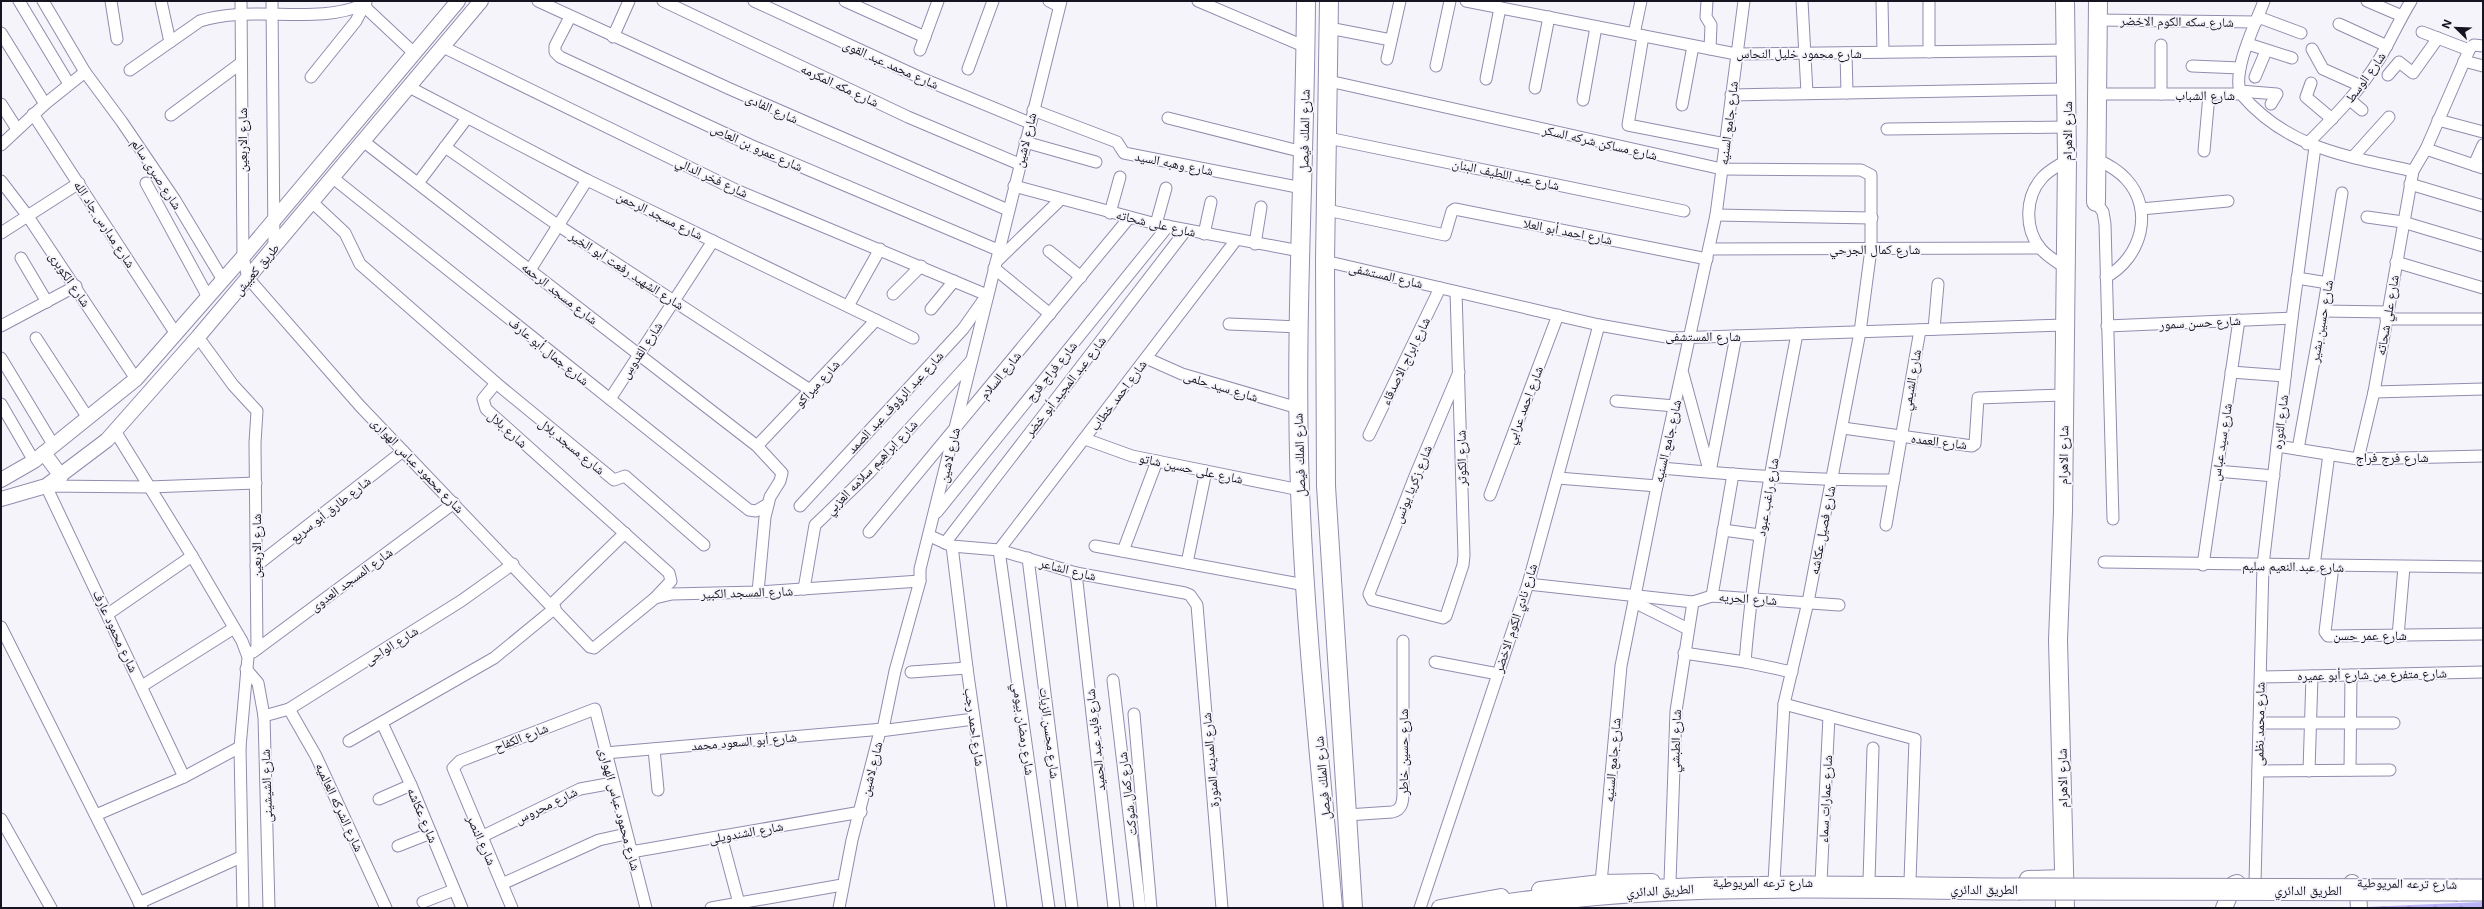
<svg xmlns="http://www.w3.org/2000/svg" width="2484" height="909" viewBox="0 0 2484 909" font-family="Inter,'Noto Naskh Arabic',sans-serif">
  <style>
    .water { fill: url(#water-ripples) }
    .lines { fill: none; stroke-linecap: round; stroke-linejoin: round }
    .minor-casing { stroke: #908dae; stroke-width: 13 }
    .tertiary-casing { stroke: #908dae; stroke-width: 16 }
    .secondary-casing { stroke: #908dae; stroke-width: 18 }
    .primary-casing { stroke: #908dae; stroke-width: 20 }
    .motorway-casing { stroke: #908dae; stroke-width: 23 }
    .minor { stroke: #fff; stroke-width: 11 }
    .tertiary { stroke: #fff; stroke-width: 14 }
    .secondary { stroke: #fff; stroke-width: 16 }
    .primary { stroke: #fff; stroke-width: 18 }
    .motorway { stroke: #fff; stroke-width: 21 }
    .motorway-bridge-casing { stroke: #908dae; stroke-width: 23; stroke-linecap: butt }
    .motorway-bridge { stroke: #fff; stroke-width: 21 }
    .labels { text-anchor: middle; dominant-baseline: central; stroke-width: 3.5; stroke-linejoin: round; paint-order: stroke }
    .street-label { font-size: 13px; fill: #151420; stroke: #f5f4fb }
  </style>
  <defs>
    <pattern id="water-ripples" width="26" height="14" patternUnits="userSpaceOnUse"><rect width="26" height="14" fill="#bbb3f7"/><path d="M2 4q2-2 4 0t4 0M15 11q2-2 4 0t4 0" fill="none" stroke="#a099d3"/></pattern>
  </defs>
  <rect width="100%" height="100%" fill="#f5f4fb"/>
  <!-- water -->
  <polygon class="water" points="2483,902 2483,908 2340,908"/>
  <g class="lines">
    <defs>
      <g id="minor">
        <polyline points="19,1 69,84"/>
        <polyline points="43,1 85,72 122,122 175,200 223,280"/>
        <polyline points="111,1 117,39"/>
        <polyline points="161,1 170,42"/>
        <polyline points="241,1 243,257 248,278 360,406 590,647 594,648 655,598 672,594 758,592 920,581"/>
        <polyline points="272,1 274,247"/>
        <polyline points="364,1 367,9 414,53"/>
        <polyline points="538,1 730,89 1008,210"/>
        <polyline points="663,1 908,117 1019,164"/>
        <polyline points="754,1 921,78 1030,123"/>
        <polyline points="845,1 925,37"/>
        <polyline points="1049,1 1059,6"/>
        <polyline points="1198,1 1306,47"/>
        <polyline points="1466,1 1736,54 2066,50"/>
        <polyline points="1707,1 1706,17 1711,25 1710,49"/>
        <polyline points="1802,1 1807,93"/>
        <polyline points="1882,1 1883,52"/>
        <polyline points="1929,1 1929,52"/>
        <polyline points="2367,1 2402,16"/>
        <polyline points="570,17 555,46 555,52 560,57 750,145 998,250"/>
        <polyline points="2258,17 2301,33"/>
        <polyline points="2098,20 2256,22"/>
        <polyline points="2339,24 2387,46"/>
        <polyline points="1329,28 1391,40"/>
        <polyline points="2422,32 2469,50"/>
        <polyline points="1,33 45,104"/>
        <polyline points="1634,34 1641,1"/>
        <polyline points="1643,36 1628,125 1725,144"/>
        <polyline points="613,37 629,1"/>
        <polyline points="2248,44 2292,58"/>
        <polyline points="443,47 736,190 987,295 963,329 800,506"/>
        <polyline points="2312,49 2323,69 2361,86"/>
        <polyline points="920,50 938,1"/>
        <polyline points="1846,53 1847,93"/>
        <polyline points="1387,59 1400,1"/>
        <polyline points="2464,61 2483,66"/>
        <polyline points="1436,66 1450,1"/>
        <polyline points="2192,66 2240,68"/>
        <polyline points="968,69 993,1"/>
        <path d="M130 70 200 21C251 4 318 26 364 4"/>
        <polyline points="2388,75 2399,62 2413,73 2438,38"/>
        <polyline points="311,77 356,21 366,2"/>
        <polyline points="2255,77 2266,51"/>
        <polyline points="1486,79 1500,8"/>
        <polyline points="1329,81 1722,169 1861,170 1871,175 1871,249 1860,332 1808,602 1784,704 1774,882"/>
        <polyline points="2311,83 2306,97 2332,119"/>
        <polyline points="409,87 587,180 913,338"/>
        <polyline points="1535,88 1549,17"/>
        <polyline points="2240,91 2277,94 2271,104"/>
        <path d="M2097 94H2241C2288 149 2347 156 2413 171"/>
        <polyline points="2161,94 2161,45"/>
        <path d="M2241 94C2231 72 2256 23 2264 1"/>
        <polyline points="1731,95 2066,89"/>
        <polyline points="1583,100 1596,27"/>
        <polyline points="2350,100 2362,110"/>
        <polyline points="1,104 17,129"/>
        <polyline points="1682,105 1693,46"/>
        <polyline points="1033,110 1117,142 1124,153 1302,188"/>
        <polyline points="33,114 176,334"/>
        <polyline points="171,115 241,63"/>
        <polyline points="1168,118 1303,152"/>
        <polyline points="2438,120 2483,132"/>
        <polyline points="1887,129 2067,127"/>
        <polyline points="1328,138 1684,211"/>
        <polyline points="363,141 757,446 782,473 780,481 770,497 765,517 758,592"/>
        <polyline points="1025,142 1096,162"/>
        <path d="M2307 144C2334 117 2360 91 2380 58 2391 39 2400 19 2411 1"/>
        <polyline points="1,145 45,104 85,72"/>
        <polyline points="445,147 559,226 810,390"/>
        <polyline points="2426,149 2483,168"/>
        <polyline points="2204,151 2209,95"/>
        <polyline points="2353,157 2389,117"/>
        <path d="M2095 158C2106 164 2117 169 2126 179 2155 210 2141 258 2106 277"/>
        <polyline points="2474,165 2483,145"/>
        <polyline points="333,178 749,510 756,511 768,504"/>
        <polyline points="1,181 27,215 136,379"/>
        <polyline points="146,183 208,297"/>
        <polyline points="418,183 467,118"/>
        <polyline points="2410,184 2483,206"/>
        <polyline points="1014,186 1156,224 1300,251"/>
        <polyline points="312,202 345,233 360,264 496,383 483,399 486,409 669,573 671,581 655,598"/>
        <polyline points="2096,202 2103,212 2105,224 2113,519"/>
        <polyline points="2141,209 2228,201"/>
        <polyline points="1327,210 1445,235 1452,211 1455,209 1707,259"/>
        <polyline points="1110,213 1120,177"/>
        <polyline points="1716,215 1872,218"/>
        <polyline points="2367,217 2403,222 2483,246"/>
        <polyline points="1156,224 1166,188"/>
        <polyline points="1,233 79,183"/>
        <polyline points="1204,234 1211,202"/>
        <polyline points="1255,244 1261,207"/>
        <polyline points="1709,249 2040,248"/>
        <polyline points="1049,251 1081,277"/>
        <polyline points="21,258 47,302"/>
        <polyline points="1325,261 1599,325 1672,338 2065,325"/>
        <polyline points="996,262 1060,200"/>
        <polyline points="2396,262 2483,288"/>
        <polyline points="994,268 1050,314"/>
        <path d="M2066 268C2057 262 2048 257 2041 249 2024 229 2025 197 2042 178 2049 170 2058 166 2067 160"/>
        <polyline points="530,270 587,180"/>
        <polyline points="2297,278 2328,283"/>
        <polyline points="1456,292 1464,555 1463,565 1446,616 1443,618 1372,600 1369,594 1415,476 1459,372"/>
        <polyline points="893,294 921,266"/>
        <polyline points="848,306 880,249"/>
        <polyline points="931,309 954,281"/>
        <polyline points="2323,311 2388,312"/>
        <polyline points="2386,319 2483,319"/>
        <polyline points="1229,324 1299,327"/>
        <polyline points="1,326 76,286"/>
        <polyline points="2107,326 2292,318"/>
        <polyline points="1934,329 1938,284"/>
        <polyline points="198,337 233,385 257,411 255,443 257,649"/>
        <polyline points="36,338 88,418"/>
        <polyline points="1,358 54,446"/>
        <polyline points="1146,358 1182,374 1298,408"/>
        <polyline points="2231,372 2285,376"/>
        <polyline points="1683,374 1709,470"/>
        <polyline points="496,383 614,480 625,476 704,545"/>
        <polyline points="2374,392 2483,389"/>
        <polyline points="610,399 713,241"/>
        <polyline points="1616,401 1675,406"/>
        <polyline points="1,404 34,461"/>
        <polyline points="1843,428 1972,446 1975,444 1978,398 2064,395"/>
        <polyline points="115,431 192,556 242,641 248,657 240,747 243,908"/>
        <polyline points="1369,435 1440,288"/>
        <polyline points="1085,439 1132,456 1300,490"/>
        <polyline points="757,446 876,320"/>
        <polyline points="2277,446 2358,459 2483,456"/>
        <polyline points="2298,449 2323,311 2342,193"/>
        <polyline points="2358,459 2374,392 2413,171 2426,149 2470,48 2474,45 2483,46"/>
        <path d="M1661 468C1739 475 1815 481 1894 480"/>
        <polyline points="2217,471 2274,476"/>
        <polyline points="1710,472 1736,336"/>
        <polyline points="1558,478 1657,486"/>
        <polyline points="1490,495 1558,315"/>
        <polyline points="937,512 1168,226"/>
        <polyline points="1886,525 1920,330"/>
        <polyline points="1723,530 1760,535"/>
        <polyline points="869,532 1129,218"/>
        <polyline points="930,536 952,546 999,550 1076,573 1185,593 1190,595 1197,605 1222,908"/>
        <polyline points="945,543 1186,230"/>
        <polyline points="952,546 967,668 1001,908"/>
        <polyline points="1095,546 1305,585"/>
        <polyline points="1123,551 1157,461"/>
        <polyline points="1028,558 1072,908"/>
        <polyline points="2104,562 2483,567"/>
        <polyline points="1187,563 1206,471"/>
        <polyline points="2203,565 2239,320"/>
        <polyline points="256,566 403,451"/>
        <polyline points="2314,566 2329,454"/>
        <polyline points="2333,566 2325,632 2328,636 2483,634"/>
        <polyline points="1076,573 1114,908"/>
        <polyline points="1528,584 1693,602 1712,596 1839,605"/>
        <polyline points="804,589 815,525 870,472 971,361"/>
        <polyline points="1712,596 1733,474"/>
        <polyline points="1634,602 1688,629"/>
        <polyline points="551,605 625,533"/>
        <polyline points="108,614 192,556"/>
        <polyline points="1,627 142,908"/>
        <polyline points="2398,636 2404,567"/>
        <polyline points="253,652 454,503"/>
        <polyline points="1684,653 1745,662 1792,672"/>
        <polyline points="1435,662 1498,674"/>
        <path d="M1745 662C1754 551 1776 443 1797 334"/>
        <polyline points="246,669 258,683 264,716 269,908"/>
        <polyline points="911,672 967,668"/>
        <polyline points="2261,677 2483,672"/>
        <polyline points="1113,680 1140,908"/>
        <polyline points="142,686 234,628"/>
        <polyline points="1784,704 1915,739 1910,881"/>
        <polyline points="289,709 316,756 386,908"/>
        <polyline points="1134,714 1151,908"/>
        <polyline points="264,716 289,709 461,601 513,564"/>
        <polyline points="382,723 411,785 462,908"/>
        <polyline points="2259,723 2394,723"/>
        <polyline points="880,731 974,719"/>
        <polyline points="349,741 494,658 555,608"/>
        <polyline points="654,749 658,790"/>
        <polyline points="605,753 883,729"/>
        <polyline points="2350,770 2351,675"/>
        <polyline points="2258,771 2390,770"/>
        <polyline points="2309,771 2312,676"/>
        <polyline points="184,777 46,486 149,487 256,483"/>
        <polyline points="379,799 411,785"/>
        <polyline points="96,815 184,777 240,747"/>
        <path d="M1347 815 1392 812C1402 810 1403 802 1403 792V641"/>
        <polyline points="1,819 51,908"/>
        <polyline points="721,836 740,907"/>
        <polyline points="481,837 580,789 613,783"/>
        <polyline points="398,846 431,833"/>
        <polyline points="631,852 861,812"/>
        <polyline points="1869,881 1873,748"/>
        <polyline points="1670,882 1676,711 1693,602"/>
        <polyline points="1821,882 1829,716"/>
        <polyline points="1601,883 1621,666 1657,486 1716,215 1744,1"/>
        <polyline points="2255,883 2263,565 2292,318 2315,147"/>
        <polyline points="502,884 599,840 626,834"/>
        <polyline points="423,902 454,890"/>
        <polyline points="139,903 241,857"/>
        <polyline points="512,908 453,768 460,761 595,709 646,908"/>
        <polyline points="711,908 842,885"/>
        <polyline points="839,908 852,840 880,731 883,729 895,671 920,581 920,569 1061,1"/>
        <polyline points="1049,908 999,550 1236,240"/>
        <polyline points="1420,908 1528,584 1599,325"/>
      </g>
      <g id="tertiary">
        <polyline points="44,453 61,476"/>
        <polyline points="1,480 34,461 136,379 243,257 458,1"/>
        <polyline points="1,499 46,486 107,440 198,337 481,1"/>
      </g>
      <g id="secondary">
        <polyline points="2028,879 2064,878"/>
        <polyline points="2352,883 2358,894 2359,908"/>
        <polyline points="1540,890 1601,883 1652,882"/>
        <polyline points="1440,908 1501,897"/>
        <polyline points="2224,908 2234,884 2237,883"/>
      </g>
      <g id="primary">
        <path d="M1306 1C1305 164 1294 327 1300 489 1305 629 1321 769 1333 908"/>
        <polyline points="1329,1 1325,261 1326,486 1353,908"/>
        <polyline points="2096,202 2098,1"/>
        <polyline points="2065,908 2058,640 2063,511 2067,160 2065,1"/>
      </g>
      <g id="motorway">
        <polyline points="2458,890 2483,890"/>
        <path d="M1487 908C1663 879 1841 888 2018 889"/>
      </g>
    </defs>
    <!-- minor casing -->
    <use href="#minor" class="minor-casing"/>
    <!-- tertiary casing -->
    <use href="#tertiary" class="tertiary-casing"/>
    <!-- secondary casing -->
    <use href="#secondary" class="secondary-casing"/>
    <!-- primary casing -->
    <use href="#primary" class="primary-casing"/>
    <!-- motorway casing -->
    <use href="#motorway" class="motorway-casing"/>
    <!-- minor -->
    <use href="#minor" class="minor"/>
    <!-- tertiary -->
    <use href="#tertiary" class="tertiary"/>
    <!-- secondary -->
    <use href="#secondary" class="secondary"/>
    <!-- primary -->
    <use href="#primary" class="primary"/>
    <!-- motorway -->
    <use href="#motorway" class="motorway"/>
    <defs>
      <polyline id="motorway-bridge" points="2018,889 2458,890"/>
    </defs>
    <!-- motorway-bridge casing -->
    <use href="#motorway-bridge" class="motorway-bridge-casing"/>
    <!-- motorway-bridge -->
    <use href="#motorway-bridge" class="motorway-bridge"/>
  </g>
  <g class="labels">
    <!-- street labels -->
    <g class="street-label">
      <text transform="translate(2177 21) rotate(1)">شارع سكه الكوم الاخضر</text>
      <text x="1799" y="53">شارع محمود خليل النحاس</text>
      <text transform="translate(891 64) rotate(24)">شارع محمد عبد القوى</text>
      <text transform="translate(2365 77) rotate(-54)">شارع الوسط</text>
      <text transform="translate(840 85) rotate(25)">شارع مكه المكرمه</text>
      <text x="2205" y="95">شارع الشباب</text>
      <text transform="translate(772 108) rotate(24)">شارع الفادى</text>
      <text transform="translate(1728 123) rotate(-83)">شارع جامع السنيه</text>
      <text transform="translate(1304 131) rotate(-89)">شارع الملك فيصل</text>
      <text transform="translate(2067 131) rotate(-90)">شارع الاهرام</text>
      <text transform="translate(242 140) rotate(-90)">شارع الاربعين</text>
      <text transform="translate(1025 140) rotate(-76)">شارع لاشين</text>
      <text transform="translate(1600 142) rotate(13)">شارع مساكن شركه السكر</text>
      <text transform="translate(757 147) rotate(24)">شارع عمرو بن العاص</text>
      <text transform="translate(1174 163) rotate(11)">شارع وهبه السيد</text>
      <text transform="translate(157 174) rotate(57)">شارع صبرى سالم</text>
      <text transform="translate(1506 174) rotate(12)">شارع عبد اللطيف البنان</text>
      <text transform="translate(712 177) rotate(25)">شارع فخر الدالي</text>
      <text transform="translate(660 215) rotate(26)">شارع مسجد الرحمن</text>
      <text transform="translate(1156 223) rotate(13)">شارع على شحاته</text>
      <text transform="translate(105 224) rotate(57)">شارع مدارس جاد الله</text>
      <text transform="translate(1568 231) rotate(11)">شارع احمد أبو العلا</text>
      <text x="1875" y="249">شارع كمال الجرحي</text>
      <text transform="translate(256 269) rotate(-50)">طريق كعبيش</text>
      <text transform="translate(627 270) rotate(33)">شارع الشهيد رفعت أبو الخير</text>
      <text transform="translate(1386 275) rotate(13)">شارع المستشفى</text>
      <text transform="translate(70 279) rotate(56)">شارع الكوبرى</text>
      <text transform="translate(560 293) rotate(38)">شارع مسجد الرحمه</text>
      <text transform="translate(2387 315) rotate(-80)">شارع علي شحاته</text>
      <text transform="translate(2321 321) rotate(-80)">شارع حسين بشير</text>
      <text transform="translate(2200 322) rotate(-3)">شارع حسن سمور</text>
      <text x="1703" y="336">شارع المستشفى</text>
      <text transform="translate(641 350) rotate(-57)">شارع القدوس</text>
      <text transform="translate(549 351) rotate(39)">شارع جمال أبو عارف</text>
      <text transform="translate(1405 361) rotate(-64)">شارع ابراج الاصدقاء</text>
      <text transform="translate(1051 371) rotate(-51)">شارع فراج فرج</text>
      <text transform="translate(1000 375) rotate(-51)">شارع السلام</text>
      <text transform="translate(1911 380) rotate(-80)">شارع الشيمي</text>
      <text transform="translate(817 383) rotate(-47)">شارع ميراكو</text>
      <text transform="translate(1065 386) rotate(-52)">شارع عبد المجيد أبو خضر</text>
      <text transform="translate(1221 386) rotate(17)">شارع سيد حلمى</text>
      <text transform="translate(1118 395) rotate(-53)">شارع احمد خطاب</text>
      <text transform="translate(895 402) rotate(-47)">شارع عبد الرؤوف عبد الصمد</text>
      <text transform="translate(1524 405) rotate(-69)">شارع احمد عرابي</text>
      <text transform="translate(2280 422) rotate(-83)">شارع الثوره</text>
      <text transform="translate(508 429) rotate(42)">شارع بلال</text>
      <text transform="translate(1667 441) rotate(-77)">شارع جامع السنيه</text>
      <text transform="translate(1939 441) rotate(7)">شارع العمده</text>
      <text transform="translate(2221 442) rotate(-81)">شارع سيد عباس</text>
      <text transform="translate(572 446) rotate(39)">شارع مسجد بلال</text>
      <text transform="translate(949 455) rotate(-77)">شارع لاشين</text>
      <text transform="translate(1299 455) rotate(-92)">شارع الملك فيصل</text>
      <text transform="translate(2063 455) rotate(-89)">شارع الاهرام</text>
      <text x="2392" y="457">شارع فرج فراج</text>
      <text transform="translate(1461 458) rotate(-91)">شارع الكوثر</text>
      <text transform="translate(418 465) rotate(46)">شارع محمود عباس الهوارى</text>
      <text transform="translate(871 467) rotate(-46)">شارع ابراهيم سلامه العزبي</text>
      <text transform="translate(1191 468) rotate(12)">شارع على حسين شاتو</text>
      <text transform="translate(1412 484) rotate(-68)">شارع زكريا يونس</text>
      <text transform="translate(1767 497) rotate(-80)">شارع راغب عبود</text>
      <text transform="translate(330 509) rotate(-38)">شارع طارق أبو سريع</text>
      <text transform="translate(1822 530) rotate(-79)">شارع فصيل عكاشه</text>
      <text transform="translate(256 546) rotate(-90)">شارع الاربعين</text>
      <text transform="translate(2293 566) rotate(1)">شارع عبد النعيم سليم</text>
      <text transform="translate(1068 569) rotate(14)">شارع الشاعر</text>
      <text transform="translate(351 579) rotate(-36)">شارع المسجد العدوى</text>
      <text transform="translate(747 592) rotate(-2)">شارع المسجد الكبير</text>
      <text transform="translate(1748 598) rotate(4)">شارع الحريه</text>
      <text transform="translate(1515 618) rotate(-72)">شارع نادي الكوم الاخضر</text>
      <text transform="translate(116 631) rotate(65)">شارع محمود عارف</text>
      <text x="2370" y="635">شارع عمر حسن</text>
      <text transform="translate(391 645) rotate(-32)">شارع الواحى</text>
      <text transform="translate(2372 674) rotate(-1)">شارع متفرع من شارع أبو عميره</text>
      <text transform="translate(2259 724) rotate(-89)">شارع محمد نظمى</text>
      <text transform="translate(975 727) rotate(82)">شارع احمد رجب</text>
      <text transform="translate(1024 729) rotate(82)">شارع رمضان بيومي</text>
      <text transform="translate(1050 733) rotate(83)">شارع محسن الزيات</text>
      <text transform="translate(521 737) rotate(-21)">شارع الكفاح</text>
      <text transform="translate(1095 740) rotate(-96)">شارع فايد عبد الحميد</text>
      <text transform="translate(744 741) rotate(-5)">شارع أبو السعود محمد</text>
      <text transform="translate(1675 741) rotate(-88)">شارع الطبشي</text>
      <text transform="translate(1403 752) rotate(-90)">شارع حسين خاطر</text>
      <text transform="translate(1210 760) rotate(-95)">شارع المدينه المنورة</text>
      <text transform="translate(1612 760) rotate(-85)">شارع جامع السنيه</text>
      <text transform="translate(871 769) rotate(-76)">شارع لاشين</text>
      <text transform="translate(1322 778) rotate(-95)">شارع الملك فيصل</text>
      <text transform="translate(2062 778) rotate(-91)">شارع الاهرام</text>
      <text transform="translate(266 786) rotate(-92)">شارع الشيشينى</text>
      <text transform="translate(1127 794) rotate(-97)">شارع كمال شوكت</text>
      <text transform="translate(1825 799) rotate(-87)">شارع عمارات سماء</text>
      <text transform="translate(546 805) rotate(-26)">شارع محروس</text>
      <text transform="translate(340 807) rotate(65)">شارع الشركه العالميه</text>
      <text transform="translate(620 809) rotate(75)">شارع محمود عباس الهوارى</text>
      <text transform="translate(423 815) rotate(67)">شارع عكاشه</text>
      <text transform="translate(746 832) rotate(-10)">شارع الشندويلى</text>
      <text transform="translate(482 840) rotate(66)">شارع النصر</text>
      <text x="1763" y="882">شارع ترعه المريوطية</text>
      <text transform="translate(2407 883) rotate(1)">شارع ترعه المريوطية</text>
      <text x="1984" y="889">الطريق الدائري</text>
      <text transform="translate(1660 890) rotate(-3)">الطريق الدائري</text>
      <text x="2308" y="890">الطريق الدائري</text>
    </g>
  </g>
  <!-- border -->
  <rect width="2484" height="909" fill="none" stroke="#151420" stroke-width="4"/>
  <!-- north arrow -->
  <g transform="translate(2456 28) rotate(293)" stroke="#f5f4fb" stroke-width="3" paint-order="stroke">
  <path d="M0-3L7 15L0 10L-7 15Z" fill="#151420"/>
  <text y="-6" font-size="11" font-weight="bold" text-anchor="middle" fill="#151420">N</text>
  </g>
</svg>
